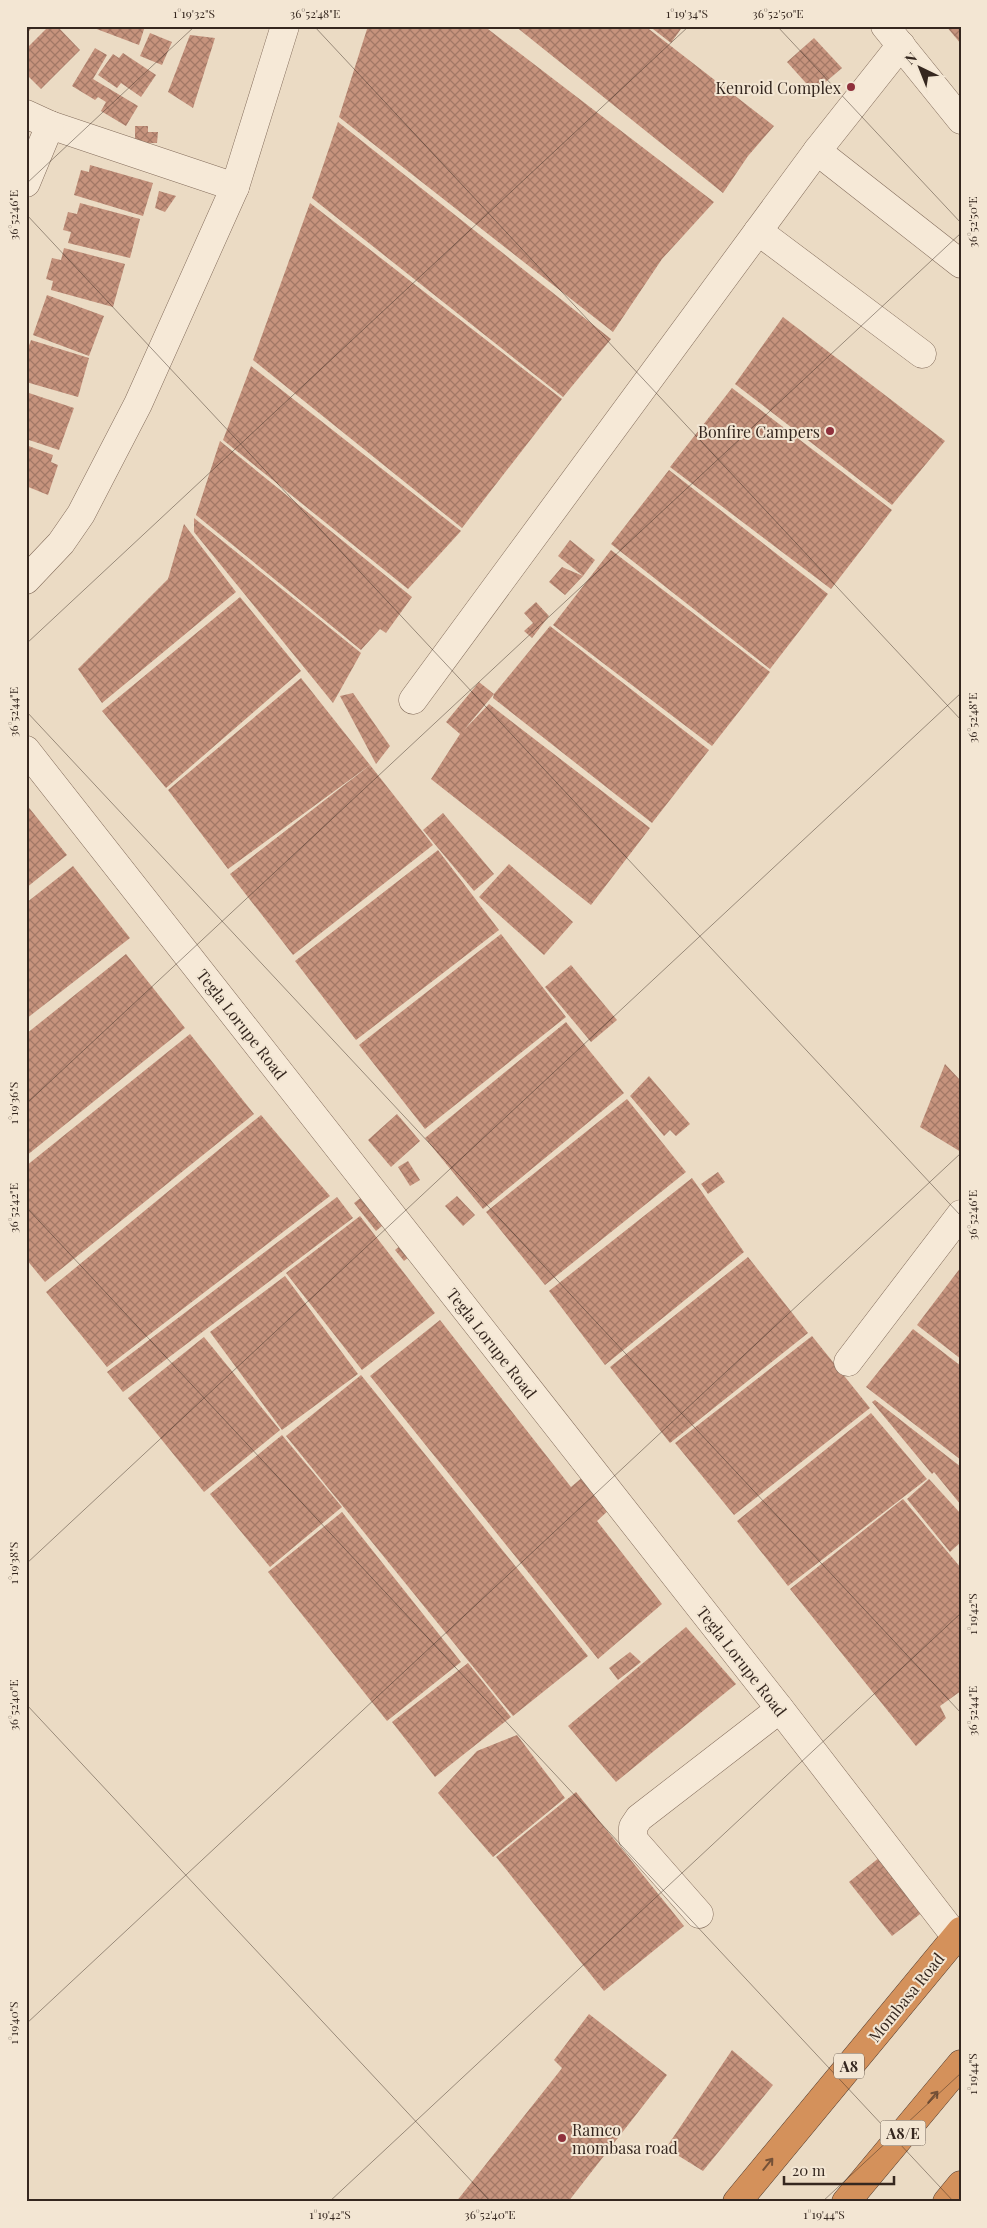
<svg xmlns="http://www.w3.org/2000/svg" width="987" height="2228" viewBox="0 0 987 2228" font-family="'Playfair Display',serif">
  <style>
    .building { fill: url(#building-cross-hatch) }
    .lines { fill: none; stroke-linecap: round; stroke-linejoin: round }
    .minor-casing { stroke: #846d5c; stroke-width: 29 }
    .highway-casing { stroke: #523c30; stroke-width: 29 }
    .minor { stroke: #f6e9d7; stroke-width: 28 }
    .highway { stroke: #d4915b; stroke-width: 28 }
    .oneway { stroke: #755137 }
    .ticks { fill: none; stroke: #35271f; stroke-width: 1; stroke-opacity: 0.45 }
    .poi-dot { fill: #8f303c; stroke: #f3e6d3; stroke-width: 2 }
    .labels { text-anchor: middle; dominant-baseline: central; stroke-width: 4; stroke-linejoin: round; paint-order: stroke }
    .shield { fill: #f3e6d3; stroke: #6e6055; stroke-width: 1 }
    .shield-label { font-size: 15px; font-weight: bold; fill: #35271f }
    .poi-label { font-size: 16px; fill: #35271f; stroke: #f3e6d3; text-anchor: end }
    .street-label { font-size: 16px; fill: #35271f; stroke: #f3e6d3 }
    .neatline { fill: none; stroke: #35271f; stroke-width: 2 }
    .ticks-label { font-size: 12px; text-anchor: middle; fill: #35271f }
  </style>
  <defs>
    <pattern id="building-cross-hatch" width="8" height="8" patternUnits="userSpaceOnUse" patternTransform="scale(1.25)"><rect width="8" height="8" fill="#c6937d"/><path d="M0 0l8 8M0 8l8-8" fill="none" stroke="#a27866"/></pattern>
  </defs>
  <rect width="100%" height="100%" fill="#ebdbc4"/>
  <!-- building -->
  <g class="building">
    <polygon points="26,26 33,26 26,35"/>
    <polygon points="49,26 57,26 80,50 41,89 26,74 26,49"/>
    <polygon points="95,26 145,26 139,45 94,28"/>
    <polygon points="368,26 484,26 714,202 662,259 613,332 339,117"/>
    <polygon points="515,26 645,26 774,126 748,156 723,193"/>
    <polygon points="649,26 683,26 671,43"/>
    <polygon points="946,26 961,26 961,44"/>
    <polygon points="150,33 172,42 162,65 140,56"/>
    <polygon points="190,35 215,38 193,108 168,92"/>
    <polygon points="814,38 842,68 814,92 787,62"/>
    <polygon points="95,48 107,55 93,79 138,106 126,126 101,111 106,102 98,97 95,100 72,86"/>
    <polygon points="123,53 156,75 141,97 121,83 117,88 98,75 113,54 119,58"/>
    <polygon points="338,122 611,339 563,397 312,198"/>
    <polygon points="135,126 148,126 148,132 158,132 157,143 135,143"/>
    <polygon points="90,165 153,183 143,216 74,195 81,170 89,172"/>
    <polygon points="159,191 176,196 165,212 155,208"/>
    <polygon points="80,203 140,219 130,258 68,243 71,232 63,230 68,212 77,214"/>
    <polygon points="310,203 562,399 462,528 253,360"/>
    <polygon points="64,248 125,264 113,307 51,290 53,281 46,279 52,258 61,260"/>
    <polygon points="47,295 104,316 89,356 33,335"/>
    <polygon points="783,317 945,441 892,505 735,384"/>
    <polygon points="31,340 89,358 78,397 26,382 26,354"/>
    <polygon points="251,366 461,531 408,589 223,440"/>
    <polygon points="732,388 892,510 831,589 670,467"/>
    <polygon points="26,392 74,408 59,450 26,439"/>
    <polygon points="220,441 412,597 386,633 380,629 361,650 196,515"/>
    <polygon points="26,445 53,455 51,462 58,465 48,495 26,486"/>
    <polygon points="669,470 828,594 770,669 611,544"/>
    <polygon points="194,518 361,653 333,703 194,532"/>
    <polygon points="184,524 236,592 102,703 78,669 168,579"/>
    <polygon points="570,540 595,560 583,576 565,595 549,582 562,567 583,576 558,556"/>
    <polygon points="611,550 770,672 712,746 553,625"/>
    <polygon points="240,597 301,671 166,788 102,711"/>
    <polygon points="536,602 549,616 532,638 524,631 533,623 524,613"/>
    <polygon points="550,626 709,750 652,823 493,698 494,694"/>
    <polygon points="301,678 370,765 228,869 168,790"/>
    <polygon points="479,682 494,694 464,730 489,704 650,828 591,905 431,779 460,734 446,722"/>
    <polygon points="353,693 390,746 376,764 340,696"/>
    <polygon points="370,765 433,845 293,955 230,874"/>
    <polygon points="26,804 67,855 26,888"/>
    <polygon points="443,813 494,874 474,891 423,830"/>
    <polygon points="438,850 499,930 356,1040 295,961"/>
    <polygon points="509,864 573,922 544,955 479,897"/>
    <polygon points="73,866 130,938 26,1019 26,903"/>
    <polygon points="501,934 566,1017 425,1129 359,1045"/>
    <polygon points="126,954 185,1028 26,1156 26,1034"/>
    <polygon points="571,965 617,1020 591,1042 545,987"/>
    <polygon points="566,1022 624,1093 483,1209 425,1138"/>
    <polygon points="190,1034 254,1114 45,1282 26,1259 26,1166"/>
    <polygon points="945,1064 961,1081 961,1152 920,1127"/>
    <polygon points="649,1076 690,1124 676,1136 670,1130 664,1136 630,1096"/>
    <polygon points="627,1099 686,1172 545,1285 486,1212"/>
    <polygon points="397,1114 420,1141 391,1167 368,1140"/>
    <polygon points="261,1115 330,1196 107,1367 46,1292"/>
    <polygon points="408,1161 420,1180 410,1186 398,1167"/>
    <polygon points="718,1172 725,1182 708,1194 701,1184"/>
    <polygon points="692,1178 744,1252 605,1365 549,1291"/>
    <polygon points="367,1193 389,1220 376,1231 354,1203"/>
    <polygon points="457,1196 475,1215 463,1226 445,1206"/>
    <polygon points="337,1197 353,1218 123,1392 107,1372"/>
    <polygon points="360,1216 435,1313 362,1370 286,1273"/>
    <polygon points="414,1234 423,1246 404,1261 395,1250"/>
    <polygon points="748,1257 808,1333 670,1443 610,1367"/>
    <polygon points="961,1267 961,1359 917,1325"/>
    <polygon points="285,1276 358,1374 282,1430 210,1332"/>
    <polygon points="440,1320 571,1487 584,1476 611,1508 597,1521 662,1604 598,1659 370,1376"/>
    <polygon points="913,1329 961,1366 961,1460 866,1387"/>
    <polygon points="812,1336 870,1408 734,1515 675,1443"/>
    <polygon points="204,1337 280,1430 204,1492 128,1398"/>
    <polygon points="361,1375 588,1656 513,1716 286,1436"/>
    <polygon points="875,1400 961,1467 961,1505 934,1472 932,1474 872,1402"/>
    <polygon points="871,1413 927,1479 788,1586 737,1521"/>
    <polygon points="282,1435 342,1507 270,1567 210,1494"/>
    <polygon points="929,1479 961,1514 961,1542 950,1552 907,1499"/>
    <polygon points="903,1499 961,1568 961,1691 940,1706 946,1718 916,1746 790,1589"/>
    <polygon points="342,1512 461,1662 387,1721 268,1572"/>
    <polygon points="686,1627 736,1684 616,1782 568,1726"/>
    <polygon points="630,1652 641,1662 618,1680 609,1668"/>
    <polygon points="468,1663 511,1717 435,1777 392,1722"/>
    <polygon points="517,1735 565,1798 493,1857 438,1793 477,1751"/>
    <polygon points="576,1792 684,1926 604,1991 496,1857"/>
    <polygon points="880,1857 924,1911 892,1936 849,1882"/>
    <polygon points="589,2014 667,2075 568,2202 456,2202 559,2072 562,2068 554,2060"/>
    <polygon points="732,2050 773,2085 703,2171 666,2148"/>
  </g>
  <g class="lines">
    <defs>
      <g id="minor">
        <polyline points="885,26 961,120"/>
        <polyline points="26,114 50,125 235,187"/>
        <polyline points="817,151 961,264"/>
        <polyline points="26,183 50,125"/>
        <polyline points="758,231 922,354"/>
        <polyline points="26,580 61,543 81,514 138,404 235,187 285,26"/>
        <polyline points="413,700 817,151 901,45"/>
        <polyline points="26,750 780,1709 956,1937"/>
        <polyline points="848,1362 961,1214"/>
        <polyline points="699,1914 633,1839 633,1827 639,1818 780,1709"/>
      </g>
      <g id="highway">
        <polyline points="737,2202 961,1931"/>
        <polyline points="846,2202 961,2064"/>
        <polyline points="947,2202 961,2185"/>
      </g>
    </defs>
    <!-- minor casing -->
    <use href="#minor" class="minor-casing"/>
    <!-- highway casing -->
    <use href="#highway" class="highway-casing"/>
    <!-- minor -->
    <use href="#minor" class="minor"/>
    <!-- highway -->
    <use href="#highway" class="highway"/>
  </g>
  <!-- one-way arrows -->
  <defs><path id="oneway-shaft" d="M-6 0H5M1.5-3L5.5 0L1.5 3" fill="none" stroke-width="1.6" stroke-linecap="round" stroke-linejoin="round" transform="scale(1.25)"/></defs>
  <g class="oneway">
    <use href="#oneway-shaft" transform="translate(933 2097) rotate(-50)"/>
    <use href="#oneway-shaft" transform="translate(768 2164) rotate(-51)"/>
  </g>
  <!-- ticks -->
  <path class="ticks" d="M314 26 961 720M777 26 961 223M26 184 195 26M26 214 961 1216M26 644 689 26M26 711 961 1713M26 1104 961 233M26 1207 954 2202M26 1564 961 693M26 1704 491 2202M26 2024 961 1153M26 2200 28 2202M329 2202 961 1613M822 2202 961 2073"/>
  <!-- markers -->
  <g class="poi-dot">
    <circle cx="851" cy="87" r="5"/>
    <circle cx="830" cy="431" r="5"/>
    <circle cx="562" cy="2138" r="5"/>
  </g>
  <g class="labels">
    <!-- shield labels -->
    <g class="shield">
      <rect x="834" y="2053.5" width="30" height="25" rx="4"/>
      <rect x="880.5" y="2120.5" width="45" height="25" rx="4"/>
    </g>
    <g class="shield-label">
      <text x="849" y="2066">A8</text>
      <text x="903" y="2133">A8/E</text>
    </g>
    <!-- poi labels -->
    <g class="poi-label">
      <text x="841" y="87">Kenroid Complex</text>
      <text x="820" y="431">Bonfire Campers</text>
      <text x="572" y="2129" text-anchor="start">Ramco<tspan x="572" dy="18">mombasa road</tspan></text>
    </g>
    <!-- street labels -->
    <g class="street-label">
      <text transform="translate(242 1024) rotate(52)">Tegla Lorupe Road</text>
      <text transform="translate(492 1343) rotate(52)">Tegla Lorupe Road</text>
      <text transform="translate(742 1661) rotate(52)">Tegla Lorupe Road</text>
      <text transform="translate(906 1997) rotate(-51)">Mombasa Road</text>
    </g>
  </g>
  <!-- border -->
  <rect width="987" height="2228" fill="none" stroke="#f3e6d3" stroke-width="55"/>
  <!-- north arrow -->
  <g transform="translate(920 68) rotate(317)" stroke="#f3e6d3" stroke-width="4" paint-order="stroke">
  <path d="M0-4L9 19L0 12L-9 19Z" fill="#35271f"/>
  <text y="-8" font-size="14" font-weight="bold" text-anchor="middle" fill="#35271f">N</text>
  </g>
  <!-- scale -->
  <path d="M784 2176v8h110v-8" fill="none" stroke="#35271f" stroke-width="2.5"/>
  <text x="792" y="2176" font-size="15" fill="#35271f" stroke="#f3e6d3" stroke-width="4" paint-order="stroke">20 m</text>
  <rect x="28" y="28" width="932" height="2172" class="neatline"/>
  <g class="ticks-label">
    <text x="194" y="18">1°19'32"S</text>
    <text x="315" y="18">36°52'48"E</text>
    <text x="687" y="18">1°19'34"S</text>
    <text x="778" y="18">36°52'50"E</text>
    <text transform="translate(14 215) rotate(-90)" y="4">36°52'46"E</text>
    <text transform="translate(973 222) rotate(-90)" y="4">36°52'50"E</text>
    <text transform="translate(14 712) rotate(-90)" y="4">36°52'44"E</text>
    <text transform="translate(973 718) rotate(-90)" y="4">36°52'48"E</text>
    <text transform="translate(14 1103) rotate(-90)" y="4">1°19'36"S</text>
    <text transform="translate(14 1208) rotate(-90)" y="4">36°52'42"E</text>
    <text transform="translate(973 1215) rotate(-90)" y="4">36°52'46"E</text>
    <text transform="translate(14 1563) rotate(-90)" y="4">1°19'38"S</text>
    <text transform="translate(973 1614) rotate(-90)" y="4">1°19'42"S</text>
    <text transform="translate(14 1705) rotate(-90)" y="4">36°52'40"E</text>
    <text transform="translate(973 1711) rotate(-90)" y="4">36°52'44"E</text>
    <text transform="translate(14 2023) rotate(-90)" y="4">1°19'40"S</text>
    <text transform="translate(973 2074) rotate(-90)" y="4">1°19'44"S</text>
    <text x="330" y="2219">1°19'42"S</text>
    <text x="490" y="2219">36°52'40"E</text>
    <text x="824" y="2219">1°19'44"S</text>
  </g>
</svg>
